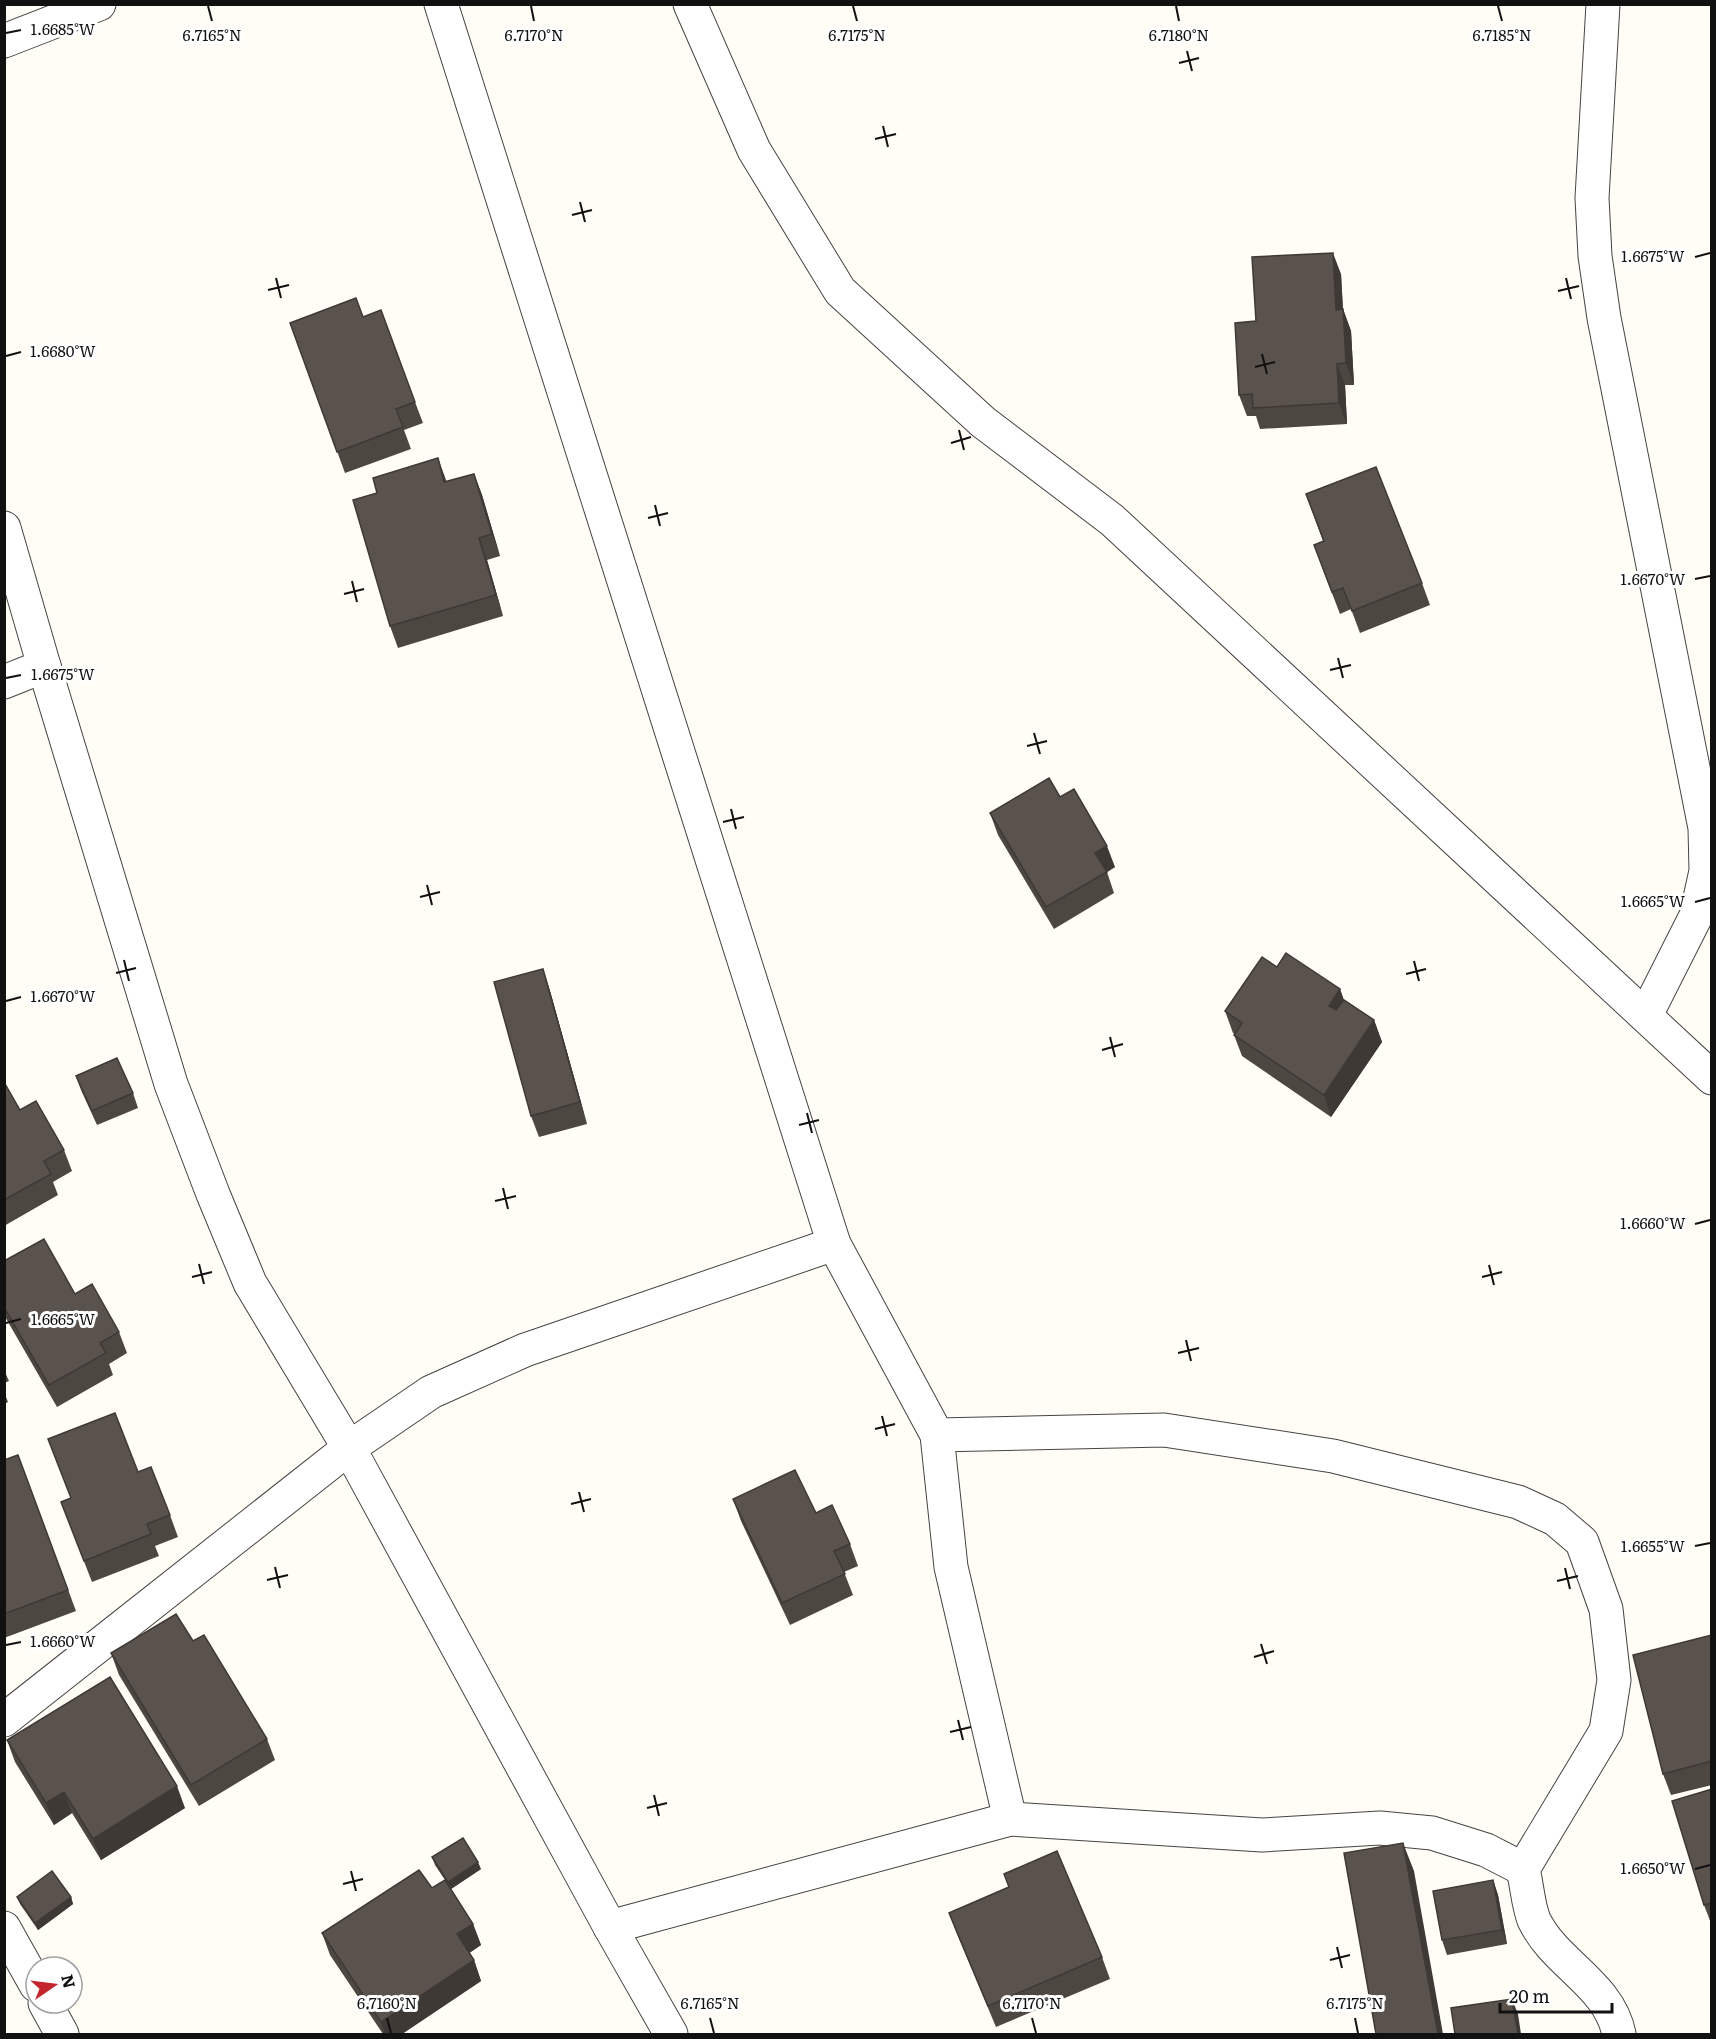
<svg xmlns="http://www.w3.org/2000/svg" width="1716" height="2039" viewBox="0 0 1716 2039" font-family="Literata,serif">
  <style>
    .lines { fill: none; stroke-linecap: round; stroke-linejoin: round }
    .minor-casing { stroke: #444; stroke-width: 35 }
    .minor { stroke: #fff; stroke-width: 33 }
    .wall { fill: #4d4742 }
    .shaded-wall { fill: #3f3936 }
    .building { fill: #5a524d; stroke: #3f3936; stroke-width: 1.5 }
    .ticks { fill: none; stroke: #111; stroke-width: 2 }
    .ticks-label { font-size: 15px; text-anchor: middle; fill: #111; stroke: #fff; stroke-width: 6; stroke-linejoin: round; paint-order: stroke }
  </style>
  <rect width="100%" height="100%" fill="#fffdf5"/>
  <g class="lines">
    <defs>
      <g id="minor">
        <polyline points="441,4 834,1244 937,1435 951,1567 1010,1819"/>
        <polyline points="690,4 754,150 840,291 983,422 1112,520 1712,1078"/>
        <polyline points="1603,4 1592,198 1595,256 1604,318 1705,828 1706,871 1696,916 1646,1015"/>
        <polyline points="4,41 99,4"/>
        <polyline points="4,528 44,666 171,1084 213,1194 250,1283 349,1448 610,1927 671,2034"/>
        <polyline points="4,682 44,666"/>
        <path d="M937 1435 1164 1430 1333 1456 1518 1502 1555 1519 1582 1542 1606 1609 1614 1680 1606 1731 1523 1869C1527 1885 1528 1905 1534 1920 1555 1964 1609 1984 1619 2034"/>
        <polyline points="4,1720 349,1448 431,1392 525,1350 834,1244"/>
        <polyline points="610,1927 1010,1819 1262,1835 1380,1828 1432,1833 1486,1850 1523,1869"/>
        <polyline points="4,1928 36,1985"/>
        <polyline points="45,2003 62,2034"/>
      </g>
    </defs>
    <!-- minor casing -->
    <use href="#minor" class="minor-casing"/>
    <!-- minor -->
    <use href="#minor" class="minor"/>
  </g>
  <!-- wall -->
  <g class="wall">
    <polygon points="1341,274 1343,309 1351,331 1354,385 1345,385 1347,424 1260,429 1256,416 1247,416 1239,395 1256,321"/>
    <polygon points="363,317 415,402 423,423 404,430 411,449 345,473 290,323"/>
    <polygon points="474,474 482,495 500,556 487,560 503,616 398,648 390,626 446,482"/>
    <polygon points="1306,494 1422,583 1430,605 1360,633 1351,609 1340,614 1322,567 1323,541"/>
    <polygon points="1060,797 1115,867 1107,872 1114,893 1054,929 998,835 990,813"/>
    <polygon points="1277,967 1340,989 1344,1001 1374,1020 1382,1042 1331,1117 1242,1056 1234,1035 1235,1034 1233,1033 1225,1011"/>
    <polygon points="543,969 550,991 587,1124 539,1137 531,1116"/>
    <polygon points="76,1076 133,1093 138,1108 97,1125 81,1090"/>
    <polygon points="4,1082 20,1110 64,1150 72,1171 53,1182 58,1195 4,1226"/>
    <polygon points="4,1261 75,1294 119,1332 127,1353 109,1364 113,1375 57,1407 4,1315"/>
    <polygon points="4,1370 9,1381 4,1383"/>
    <polygon points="4,1392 8,1402 4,1404"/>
    <polygon points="48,1439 138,1472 170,1515 178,1537 155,1546 159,1556 92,1582 61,1502 71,1498"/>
    <polygon points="18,1455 76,1611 4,1638 4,1460"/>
    <polygon points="733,1499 816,1513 850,1544 858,1566 844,1572 853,1595 790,1625 741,1521"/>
    <polygon points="1712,1635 1712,1785 1671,1795 1663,1774"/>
    <polygon points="193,1641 267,1739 275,1760 199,1806 119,1675 111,1653"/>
    <polygon points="7,1740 185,1808 101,1860 72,1813 54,1825 15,1762"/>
    <polygon points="1712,1789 1712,1926 1704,1905"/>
    <polygon points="432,1857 481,1869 451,1889 435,1865"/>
    <polygon points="1493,1880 1498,1895 1507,1944 1447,1955 1442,1940"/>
    <polygon points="432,1888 473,1924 481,1945 469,1953 474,1960 481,1981 402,2034 383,2034 330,1955 322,1933"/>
    <polygon points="17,1897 71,1897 73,1904 38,1930 20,1904"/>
    <polygon points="949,1913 1102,1957 1110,1979 996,2027 957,1934"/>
  </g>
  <!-- shaded-wall -->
  <g class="shaded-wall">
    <polygon points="1333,253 1341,274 1343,312 1343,309 1351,331 1354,385 1346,363 1336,310"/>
    <polygon points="1337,364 1345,385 1347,424 1339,403"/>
    <polygon points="438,458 446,480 452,504 444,482"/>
    <polygon points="474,474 482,495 500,556 492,534"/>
    <polygon points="479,538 487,560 503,616 496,595"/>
    <polygon points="1107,846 1115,867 1107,872 1095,853"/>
    <polygon points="543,969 550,991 587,1124 580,1102"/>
    <polygon points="1340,989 1348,1011 1337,1027 1329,1006"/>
    <polygon points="1374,1020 1382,1042 1331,1117 1324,1095"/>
    <polygon points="177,1786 185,1808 101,1860 93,1839"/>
    <polygon points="64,1792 72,1813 54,1825 46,1803"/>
    <polygon points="1403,1843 1414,1871 1443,2034 1438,2034"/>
    <polygon points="478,1862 481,1869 451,1889 448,1882"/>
    <polygon points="1493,1880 1498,1895 1507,1944 1502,1930"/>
    <polygon points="71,1897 73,1904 38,1930 35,1923"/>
    <polygon points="473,1924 481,1945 465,1956 457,1934"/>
    <polygon points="474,1960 481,1981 402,2034 385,2034 381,2022"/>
    <polygon points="1512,1999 1518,2014 1521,2034 1518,2034"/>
  </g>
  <!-- building -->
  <g class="building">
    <polygon points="1333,253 1336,310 1343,309 1346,363 1337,364 1339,403 1253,408 1252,394 1239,395 1235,323 1256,321 1252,257"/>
    <polygon points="356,298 363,317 381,310 415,402 396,409 403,427 337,452 290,323"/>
    <polygon points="438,458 444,482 474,474 492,534 479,538 496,595 390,626 353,500 377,493 373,478"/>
    <polygon points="1376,467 1422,583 1352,611 1343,588 1332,592 1314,545 1324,541 1306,494"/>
    <polygon points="1049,778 1060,797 1074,789 1107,846 1095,853 1107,872 1046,907 990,813"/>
    <polygon points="1286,953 1340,989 1329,1006 1336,1010 1344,1000 1374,1020 1324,1095 1234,1035 1242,1023 1225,1011 1262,957 1277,967"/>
    <polygon points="543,969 580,1102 531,1116 494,982"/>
    <polygon points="117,1058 133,1093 92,1111 76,1076"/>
    <polygon points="4,1082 20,1110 36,1101 64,1150 44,1161 51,1174 4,1200"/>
    <polygon points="44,1239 75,1294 92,1284 119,1332 100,1343 106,1353 49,1385 4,1307 4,1261"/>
    <polygon points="115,1413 138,1472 151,1467 170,1515 147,1524 151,1534 84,1561 61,1502 71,1498 48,1439"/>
    <polygon points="18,1455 68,1590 4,1614 4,1460"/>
    <polygon points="795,1470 816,1513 832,1505 850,1544 834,1551 845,1574 782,1603 733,1499"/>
    <polygon points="176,1614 193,1641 204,1635 267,1739 191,1785 111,1653"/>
    <polygon points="1712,1635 1712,1761 1663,1774 1633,1655"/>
    <polygon points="110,1677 177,1786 93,1839 64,1792 46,1803 7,1740"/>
    <polygon points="1712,1789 1712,1903 1704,1905 1672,1801"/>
    <polygon points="463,1838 478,1862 448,1882 432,1857"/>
    <polygon points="1403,1843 1438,2034 1376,2034 1344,1853"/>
    <polygon points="1057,1851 1102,1957 988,2006 949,1913 1009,1887 1004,1874"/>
    <polygon points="419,1870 432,1888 445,1880 473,1924 457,1934 474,1960 381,2022 322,1933"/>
    <polygon points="52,1871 71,1897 35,1923 17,1897"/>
    <polygon points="1493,1880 1502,1930 1442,1940 1433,1891"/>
    <polygon points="1512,1999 1518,2034 1455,2034 1451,2008"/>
  </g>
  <!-- ticks -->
  <path class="ticks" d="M208 6 212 21M531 6 534 21M853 6 857 21M1176 6 1179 21M1498 6 1502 21M6 33 21 30M1187 51 1192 71M1179 63 1199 58M883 126 888 147M875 139 896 134M580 202 585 222M572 215 592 210M1695 257 1710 253M276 278 281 298M1566 278 1571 299M268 290 289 285M1558 291 1579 286M1262 354 1267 374M6 356 21 352M1255 367 1275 362M959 430 964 450M951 443 971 437M655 505 660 526M648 518 668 513M1695 579 1710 576M352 581 357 602M344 594 364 589M1338 658 1343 678M1330 670 1351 665M6 678 21 675M1034 733 1040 754M1027 746 1047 741M731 809 736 829M723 822 744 817M427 885 432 905M420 897 440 892M1695 902 1710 898M124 960 129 981M1414 961 1419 981M116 973 136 968M1406 974 1426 969M6 1001 21 997M1110 1037 1115 1057M1102 1050 1123 1044M807 1113 812 1133M799 1125 819 1120M503 1188 508 1209M495 1201 516 1196M1695 1224 1710 1220M199 1264 204 1284M1489 1265 1494 1285M192 1277 212 1272M1482 1277 1502 1272M6 1323 21 1319M1186 1340 1191 1361M1178 1353 1199 1348M882 1416 887 1436M875 1429 895 1424M579 1492 584 1512M571 1504 591 1499M1695 1546 1710 1543M275 1567 280 1588M1565 1568 1570 1589M267 1580 288 1575M1557 1581 1578 1576M1261 1644 1267 1664M6 1645 21 1642M1254 1657 1274 1651M958 1720 963 1740M950 1732 971 1727M654 1795 659 1816M647 1808 667 1803M1695 1869 1710 1865M351 1871 356 1891M343 1884 363 1879M1337 1947 1342 1968M1330 1960 1350 1955M387 2018 391 2033M710 2018 714 2033M1032 2018 1036 2033M1355 2018 1358 2033"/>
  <g class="ticks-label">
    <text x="63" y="35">1.6685°W</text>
    <text x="212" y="41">6.7165°N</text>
    <text x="534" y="41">6.7170°N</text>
    <text x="857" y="41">6.7175°N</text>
    <text x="1179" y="41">6.7180°N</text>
    <text x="1502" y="41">6.7185°N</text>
    <text x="1653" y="262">1.6675°W</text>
    <text x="63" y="357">1.6680°W</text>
    <text x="1653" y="585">1.6670°W</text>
    <text x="63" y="680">1.6675°W</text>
    <text x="1653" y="907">1.6665°W</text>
    <text x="63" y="1002">1.6670°W</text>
    <text x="1653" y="1229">1.6660°W</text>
    <text x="63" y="1325">1.6665°W</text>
    <text x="1653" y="1552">1.6655°W</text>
    <text x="63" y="1647">1.6660°W</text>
    <text x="1653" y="1874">1.6650°W</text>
    <text x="387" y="2009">6.7160°N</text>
    <text x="710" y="2009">6.7165°N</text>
    <text x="1032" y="2009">6.7170°N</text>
    <text x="1355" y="2009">6.7175°N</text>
  </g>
  <!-- border -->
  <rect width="1716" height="2039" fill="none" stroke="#111111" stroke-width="12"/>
  <!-- north arrow -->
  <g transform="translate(54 1985) rotate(76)"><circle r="28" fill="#ffffff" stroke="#a0a0a0" stroke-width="1.5"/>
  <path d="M0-4.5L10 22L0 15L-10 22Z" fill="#c4262e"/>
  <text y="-9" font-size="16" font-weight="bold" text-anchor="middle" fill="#111111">N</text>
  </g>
  <!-- scale -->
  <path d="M1500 2003v9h112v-9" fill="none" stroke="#111111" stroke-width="3"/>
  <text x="1509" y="2003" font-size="18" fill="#111111" stroke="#ffffff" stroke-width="4.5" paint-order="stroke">20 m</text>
</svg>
